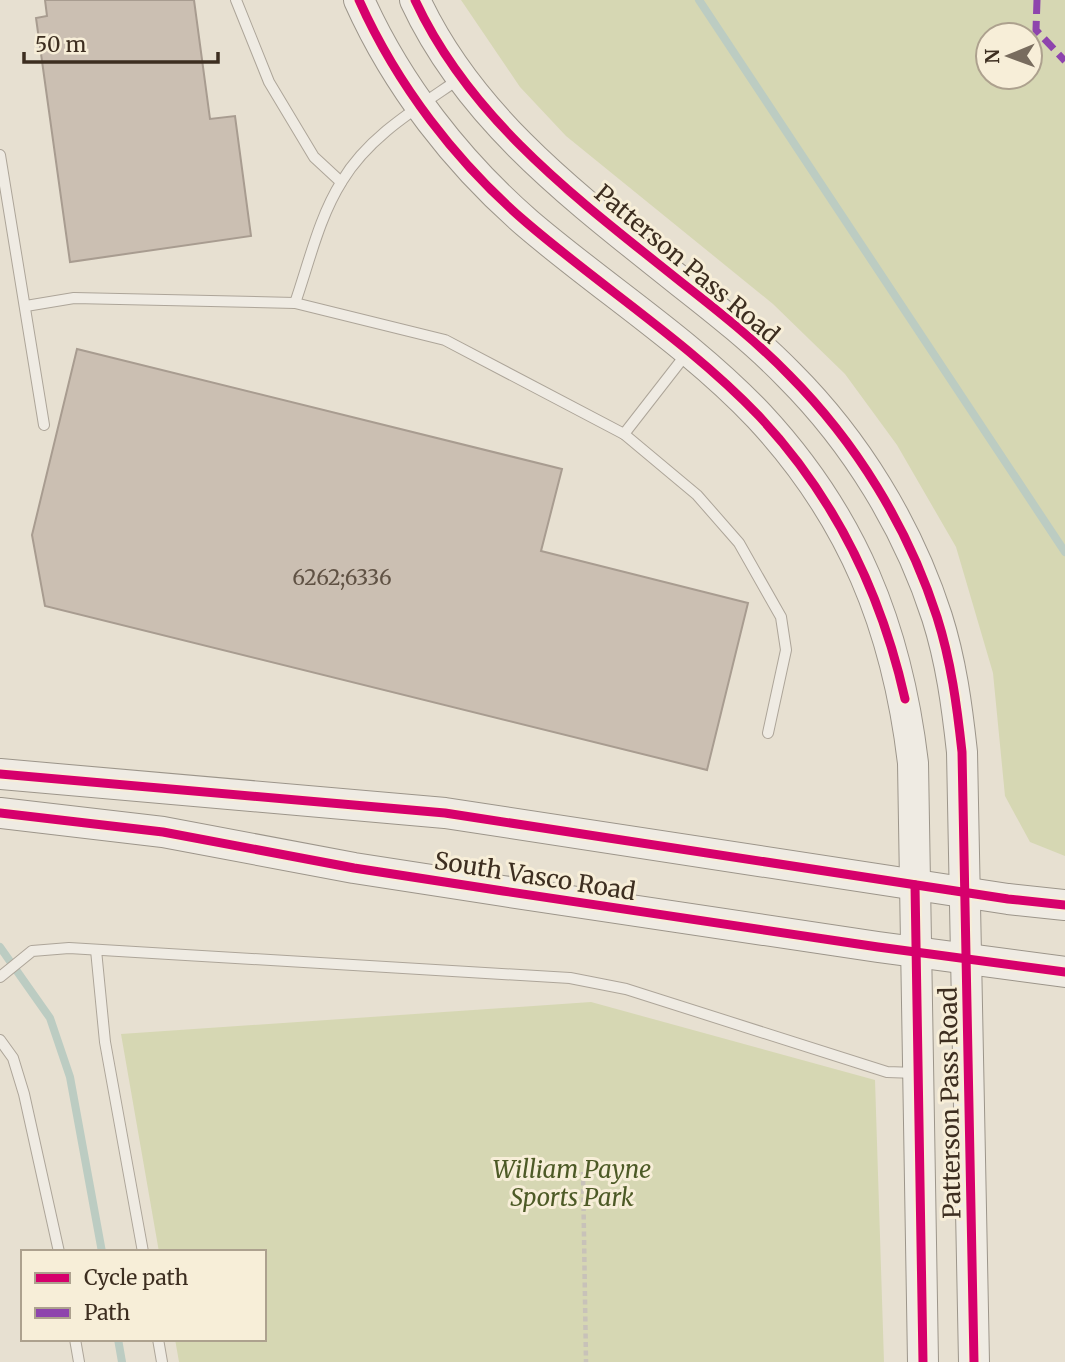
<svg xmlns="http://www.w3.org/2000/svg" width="1065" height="1362" viewBox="0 0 1065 1362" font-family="Merriweather,serif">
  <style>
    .green { fill: #d6d7b3; fill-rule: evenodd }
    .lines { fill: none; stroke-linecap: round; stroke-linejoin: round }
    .stream { stroke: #bcccc2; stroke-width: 8 }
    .building { fill: #cbbfb2; stroke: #a89c90; stroke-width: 2 }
    .lane-casing { stroke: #ada599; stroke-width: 12 }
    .secondary-casing { stroke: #9c958a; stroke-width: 32 }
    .path { stroke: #c8c2b9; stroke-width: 4.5; stroke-dasharray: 5 3.5; stroke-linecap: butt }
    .lane { stroke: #efebe3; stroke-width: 10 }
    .secondary { stroke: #efebe3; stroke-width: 30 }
    .quiet { stroke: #8e44ad; stroke-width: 7; stroke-dasharray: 14 7; stroke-linecap: butt }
    .cycleway-casing { stroke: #f7eed8; stroke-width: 13 }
    .cycleway { stroke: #d6006c; stroke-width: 9 }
    .labels { text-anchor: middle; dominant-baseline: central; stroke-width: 6; stroke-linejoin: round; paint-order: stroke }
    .number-label { font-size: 21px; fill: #605244 }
    .street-label { font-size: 24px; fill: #3d2e20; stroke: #f7eed8 }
    .park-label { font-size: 24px; font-style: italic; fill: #4d5a26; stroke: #f7eed8 }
  </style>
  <rect width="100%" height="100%" fill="#e7e0d1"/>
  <!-- green -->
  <g class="green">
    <path d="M461 0H1065V856L1030 842 1005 796 993 673 956 547 897 445 845 374 773 304 566 136 520 87ZM1030 35V77H988V35Z"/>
    <polygon points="591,1002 875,1080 884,1362 179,1362 175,1339 264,1339 264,1252 159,1252 121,1034"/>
  </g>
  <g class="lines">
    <!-- stream -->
    <g class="stream">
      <polyline points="699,0 1065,552"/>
      <polyline points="0,947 50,1018 70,1077 102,1252"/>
      <polyline points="118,1339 122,1362"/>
    </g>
  </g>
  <!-- building -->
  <g class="building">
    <polygon points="45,0 194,0 210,119 235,116 251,236 70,262 36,18 47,16"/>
    <polygon points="77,349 562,469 541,551 748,603 707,770 45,606 32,535"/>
  </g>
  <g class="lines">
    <defs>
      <g id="lane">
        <polyline points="236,0 269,82 314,157 341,182"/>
        <polyline points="0,155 44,425"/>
        <path d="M295 303C309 263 319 217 342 181 369 136 417 108 459 79"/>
        <polyline points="26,306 74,298 295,303 445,340 624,434 697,495 739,543 781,617 786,650 768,733"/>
        <polyline points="624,434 687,353"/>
        <polyline points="96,950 105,1042 143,1252"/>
        <polyline points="0,977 32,951 69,948 570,978 626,989 887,1072 916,1073"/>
        <polyline points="0,1040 13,1058 24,1094 59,1252"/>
        <polyline points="75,1339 79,1362"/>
        <polyline points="158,1339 162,1362"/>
      </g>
      <g id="secondary">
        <path d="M359 0C397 85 457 162 527 223 603 288 690 343 759 416 853 517 897 628 913 763L923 1362"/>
        <path d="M415 0C471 121 580 201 681 282 718 311 756 341 789 375 856 442 908 527 937 617 951 661 957 706 962 752L974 1362"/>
        <polyline points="0,774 445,813 1008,899 1065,905"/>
        <polyline points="0,813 163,832 354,868 503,891 878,947 1065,972"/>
      </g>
    </defs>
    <!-- lane casing -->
    <use href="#lane" class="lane-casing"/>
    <!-- secondary casing -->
    <use href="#secondary" class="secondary-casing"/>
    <!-- path -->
    <polyline class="path" points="583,1172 586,1362"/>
    <!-- lane -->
    <use href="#lane" class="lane"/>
    <!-- secondary -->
    <use href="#secondary" class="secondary"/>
    <!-- quiet -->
    <polyline class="quiet" points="1037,0 1036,30 1065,61"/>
    <defs>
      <g id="cycleway">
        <path d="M359 0C397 85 456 162 527 223 603 288 689 343 759 416 834 496 881 592 905 699"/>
        <path d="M415 0C471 121 580 201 681 282 718 311 756 341 789 375 856 442 908 527 937 617 951 661 957 706 962 752L974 1362"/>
        <polyline points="0,774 445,813 1008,899 1065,905"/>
        <polyline points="0,813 163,832 354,868 503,891 878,947 1065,972"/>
        <polyline points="915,885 923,1362"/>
      </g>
    </defs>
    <!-- cycleway casing -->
    <use href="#cycleway" class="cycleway-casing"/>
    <!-- cycleway -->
    <use href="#cycleway" class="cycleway"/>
  </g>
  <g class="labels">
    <!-- number labels -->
    <g class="number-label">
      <text x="342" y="577">6262;6336</text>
    </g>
    <!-- street labels -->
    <g class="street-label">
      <text transform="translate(687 264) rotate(40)">Patterson Pass Road</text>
      <text transform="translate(535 876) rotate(9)">South Vasco Road</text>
      <text transform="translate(950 1103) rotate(-91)">Patterson Pass Road</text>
    </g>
    <!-- park labels -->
    <g class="park-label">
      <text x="572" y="1169">William Payne<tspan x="572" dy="28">Sports Park</tspan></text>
    </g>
  </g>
  <!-- legend -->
  <rect x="21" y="1250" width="245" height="91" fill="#f7eed8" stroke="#ada18e" stroke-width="2"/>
  <rect x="35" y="1273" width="35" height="10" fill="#d6006c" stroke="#ada18e" stroke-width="2"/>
  <text x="84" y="1285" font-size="21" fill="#3d2e20">Cycle path</text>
  <rect x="35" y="1308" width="35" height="10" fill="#8e44ad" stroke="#ada18e" stroke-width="2"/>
  <text x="84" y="1320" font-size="21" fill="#3d2e20">Path</text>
  <!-- north arrow -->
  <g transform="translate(1009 56) rotate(269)"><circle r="33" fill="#f7eed8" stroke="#ada18e" stroke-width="2"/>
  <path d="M0-5L12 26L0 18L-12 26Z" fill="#786c5e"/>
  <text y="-10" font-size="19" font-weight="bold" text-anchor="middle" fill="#3d2e20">N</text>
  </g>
  <!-- scale -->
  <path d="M24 52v10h194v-10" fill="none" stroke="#3d2e20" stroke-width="3.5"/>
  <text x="35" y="52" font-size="21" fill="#3d2e20" stroke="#f7eed8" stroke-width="5" paint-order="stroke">50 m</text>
</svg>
